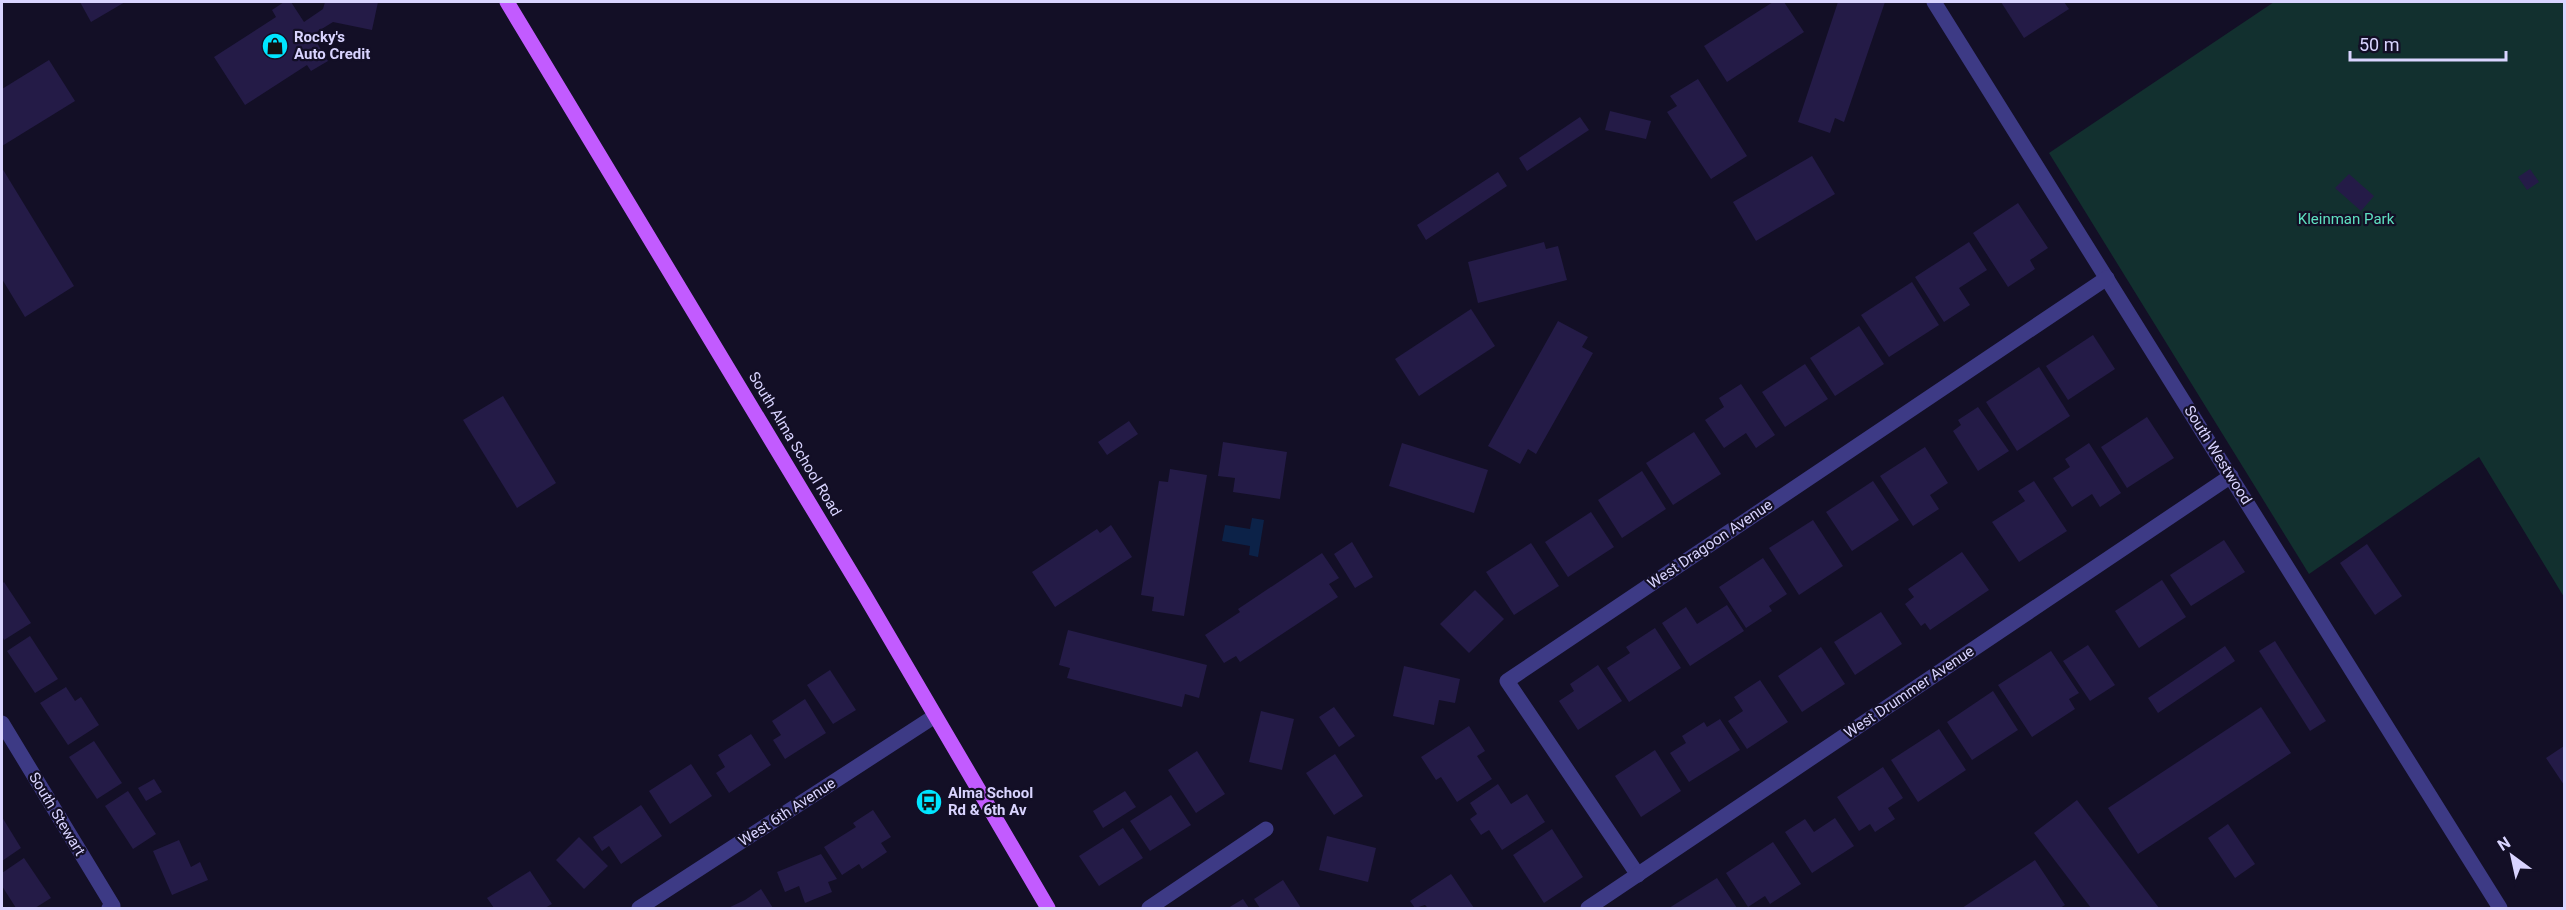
<svg xmlns="http://www.w3.org/2000/svg" width="2566" height="910" viewBox="0 0 2566 910" font-family="Roboto,sans-serif">
  <style>
    .green { fill: #12302f }
    .water { fill: #0c2248 }
    .building { fill: #241b47 }
    .lines { fill: none; stroke-linecap: round; stroke-linejoin: round }
    .minor { stroke: #3d3a85; stroke-width: 15 }
    .major { stroke: #c25bff; stroke-width: 15 }
    .labels { text-anchor: middle; dominant-baseline: central; stroke-width: 4.5; stroke-linejoin: round; paint-order: stroke }
    .poi-label { font-size: 15px; font-weight: bold; fill: #d9d4ff; stroke: #130f26; text-anchor: start }
    .park-label { font-size: 15px; fill: #5fe0c0; stroke: #130f26 }
    .street-label { font-size: 15px; fill: #d9d4ff; stroke: #130f26 }
  </style>
  <rect width="100%" height="100%" fill="#130f26"/>
  <!-- green -->
  <polygon class="green" points="2274,2 2564,2 2564,597 2479,457 2309,574 2049,153"/>
  <!-- water -->
  <polygon class="water" points="1252,518 1264,520 1258,557 1249,555 1250,546 1222,541 1225,525 1250,529"/>
  <!-- building -->
  <g class="building">
    <polygon points="80,2 125,2 91,22"/>
    <polygon points="284,2 291,2 304,22 323,9 325,2 378,2 372,30 333,22 312,35 328,61 311,71 307,65 245,105 214,57 276,17 272,10"/>
    <polygon points="1773,2 1784,2 1804,32 1727,82 1704,46"/>
    <polygon points="1838,2 1885,2 1844,122 1835,118 1830,133 1798,122"/>
    <polygon points="2001,2 2064,2 2069,9 2024,38"/>
    <polygon points="49,60 75,101 2,146 2,89"/>
    <polygon points="1698,79 1747,156 1711,179 1667,112 1677,106 1670,96"/>
    <polygon points="1610,111 1651,121 1646,139 1605,130"/>
    <polygon points="1580,117 1589,130 1527,171 1519,158"/>
    <polygon points="1812,156 1835,194 1756,241 1733,202"/>
    <polygon points="2,168 74,286 25,317 2,279"/>
    <polygon points="2530,169 2539,182 2527,190 2518,177"/>
    <polygon points="1498,172 1507,186 1426,240 1417,225"/>
    <polygon points="2349,174 2374,196 2361,211 2335,188"/>
    <polygon points="2018,203 2048,248 2030,260 2035,269 2008,287 1973,233"/>
    <polygon points="1544,242 1546,249 1558,246 1567,280 1478,303 1468,262"/>
    <polygon points="1969,242 1987,270 1959,288 1970,305 1944,322 1915,277"/>
    <polygon points="1912,282 1939,325 1889,357 1861,315"/>
    <polygon points="1471,309 1495,346 1419,396 1395,359"/>
    <polygon points="1558,321 1588,337 1582,347 1593,353 1536,454 1528,449 1520,464 1488,446"/>
    <polygon points="1859,326 1884,364 1835,396 1810,358"/>
    <polygon points="2093,335 2115,369 2068,400 2046,366"/>
    <polygon points="1805,364 1828,399 1785,427 1762,392"/>
    <polygon points="2039,367 2070,416 2017,451 1986,402"/>
    <polygon points="1741,384 1775,435 1756,448 1746,433 1724,448 1705,420 1724,407 1719,398"/>
    <polygon points="503,396 556,483 517,508 463,420"/>
    <polygon points="1978,407 2009,451 1978,471 1953,431 1961,425 1958,420"/>
    <polygon points="2147,417 2174,458 2127,488 2101,447"/>
    <polygon points="1129,421 1138,434 1107,455 1098,442"/>
    <polygon points="1694,432 1721,474 1673,505 1646,463"/>
    <polygon points="1223,442 1287,452 1280,499 1233,492 1235,478 1218,476"/>
    <polygon points="1402,443 1488,470 1474,513 1389,486"/>
    <polygon points="2089,443 2121,493 2100,507 2092,494 2072,507 2053,478 2070,467 2065,459"/>
    <polygon points="1925,447 1948,483 1930,495 1939,509 1913,526 1880,476"/>
    <polygon points="1170,469 1207,475 1184,616 1152,611 1154,597 1141,595 1159,481 1168,482"/>
    <polygon points="1642,471 1666,509 1622,538 1598,500"/>
    <polygon points="1873,481 1899,520 1852,551 1826,512"/>
    <polygon points="2034,481 2067,531 2019,562 1992,522 2025,501 2018,491"/>
    <polygon points="1591,512 1614,547 1568,577 1545,542"/>
    <polygon points="1813,520 1843,566 1799,595 1769,548"/>
    <polygon points="1111,525 1132,557 1055,607 1032,572 1097,529 1100,533"/>
    <polygon points="2224,540 2245,572 2191,606 2170,575"/>
    <polygon points="1352,542 1373,577 1355,588 1334,554"/>
    <polygon points="1531,543 1559,586 1514,615 1486,572"/>
    <polygon points="2367,544 2402,596 2375,615 2340,563"/>
    <polygon points="1962,552 1989,590 1930,630 1925,623 1921,626 1905,604 1914,597 1908,589"/>
    <polygon points="1322,553 1339,578 1329,584 1338,597 1240,662 1236,656 1224,663 1205,635 1240,612 1238,609"/>
    <polygon points="1763,558 1787,594 1769,606 1772,611 1746,628 1719,587"/>
    <polygon points="2162,580 2186,617 2139,648 2115,611"/>
    <polygon points="4,582 31,623 4,640 2,636 2,584"/>
    <polygon points="1475,590 1504,619 1469,653 1440,624"/>
    <polygon points="1727,605 1744,631 1690,666 1662,623 1686,607 1697,624"/>
    <polygon points="1881,612 1902,644 1855,675 1834,642"/>
    <polygon points="1655,628 1681,668 1629,702 1607,668 1630,653 1626,647"/>
    <polygon points="1068,630 1207,665 1199,698 1185,694 1182,707 1067,678 1070,668 1059,665"/>
    <polygon points="30,636 58,679 35,693 7,651"/>
    <polygon points="2275,641 2326,721 2310,731 2259,651"/>
    <polygon points="2088,645 2115,685 2090,701 2063,661"/>
    <polygon points="2225,646 2235,661 2158,713 2148,698"/>
    <polygon points="1821,647 1845,684 1802,712 1778,676"/>
    <polygon points="2051,651 2079,693 2069,699 2075,709 2032,737 1998,685"/>
    <polygon points="1598,665 1622,701 1578,730 1559,701 1574,691 1570,684"/>
    <polygon points="1404,666 1460,679 1455,703 1439,700 1434,725 1393,716"/>
    <polygon points="830,670 856,710 833,724 807,685"/>
    <polygon points="1760,680 1788,722 1747,749 1728,721 1743,711 1734,697"/>
    <polygon points="66,687 75,701 81,697 99,725 68,745 40,703"/>
    <polygon points="1993,691 2018,730 1972,760 1947,722"/>
    <polygon points="805,699 826,733 785,759 773,740 781,735 772,721"/>
    <polygon points="1334,707 1355,736 1339,747 1319,717"/>
    <polygon points="2261,707 2291,753 2138,854 2108,808"/>
    <polygon points="1261,711 1294,719 1282,770 1249,762"/>
    <polygon points="1720,719 1740,750 1689,782 1670,753 1686,743 1682,736 1704,722 1707,727"/>
    <polygon points="1469,726 1485,751 1477,756 1492,779 1457,802 1441,777 1436,780 1421,757"/>
    <polygon points="1939,729 1966,770 1918,802 1891,760"/>
    <polygon points="751,734 771,765 729,793 716,773 725,767 718,755"/>
    <polygon points="94,741 122,783 97,799 69,757"/>
    <polygon points="2564,746 2564,785 2546,758"/>
    <polygon points="1655,750 1681,791 1641,817 1615,776"/>
    <polygon points="1197,751 1225,794 1196,813 1168,770"/>
    <polygon points="1335,754 1363,796 1334,815 1306,773"/>
    <polygon points="691,764 712,796 670,824 649,791"/>
    <polygon points="1883,767 1903,798 1888,808 1895,819 1875,832 1870,824 1859,831 1837,797"/>
    <polygon points="154,779 162,792 146,801 138,788"/>
    <polygon points="1498,784 1511,804 1527,794 1545,822 1502,850 1489,830 1481,835 1470,819 1477,814 1470,803"/>
    <polygon points="128,791 156,834 133,849 105,806"/>
    <polygon points="1125,791 1136,807 1103,828 1093,811"/>
    <polygon points="1171,795 1191,825 1150,851 1130,821"/>
    <polygon points="2077,800 2159,908 2091,908 2034,833"/>
    <polygon points="641,805 662,836 621,864 609,846 602,851 593,837"/>
    <polygon points="873,810 891,837 881,843 887,852 862,869 859,864 842,875 824,847 856,827 853,823"/>
    <polygon points="2,817 21,848 2,861"/>
    <polygon points="1835,818 1854,846 1812,873 1785,832 1805,819 1814,832"/>
    <polygon points="2228,824 2255,864 2235,878 2208,838"/>
    <polygon points="1123,828 1143,858 1099,886 1079,856"/>
    <polygon points="1552,829 1583,877 1544,903 1513,855"/>
    <polygon points="1327,836 1376,848 1368,882 1319,870"/>
    <polygon points="579,837 608,866 584,889 556,860"/>
    <polygon points="179,840 191,867 200,862 208,880 172,895 153,851"/>
    <polygon points="1773,842 1801,884 1770,904 1765,896 1748,907 1726,873"/>
    <polygon points="821,854 837,879 828,882 832,892 805,903 799,886 785,892 777,872"/>
    <polygon points="24,858 51,898 35,908 16,908 2,886 2,873"/>
    <polygon points="2035,860 2065,905 2060,908 1962,908"/>
    <polygon points="530,871 552,904 545,908 494,908 487,898"/>
    <polygon points="1451,874 1474,908 1428,908 1425,905 1415,908 1410,901"/>
    <polygon points="1717,878 1737,908 1669,908"/>
    <polygon points="1283,880 1301,908 1260,908 1254,899"/>
    <polygon points="761,889 773,908 728,908 745,900"/>
    <polygon points="1243,899 1249,908 1228,908"/>
  </g>
  <g class="lines">
    <!-- minor -->
    <g class="minor">
      <polyline points="1934,2 2500,908"/>
      <polyline points="2,723 113,906 109,908"/>
      <polyline points="1638,875 1507,681 2107,278"/>
      <polyline points="639,908 935,716"/>
      <polyline points="1149,908 1266,829"/>
      <polyline points="1588,908 2231,476"/>
    </g>
    <!-- major -->
    <polyline class="major" points="507,2 864,594 1048,908"/>
  </g>
  <!-- icons -->
  <defs>
    <symbol id="shop-disc" viewBox="-11 -11 22 22"><circle r="9.5" fill="#00e5ff" stroke="#130f26"/><path d="M-5-2.5h2.3a2.7 3.5 0 0 1 5.4 0H5L5.5 6h-11ZM-1.5-2.5h3a1.5 2.3 0 0 0-3 0Z" fill="#111"/></symbol>
    <symbol id="bus-disc" viewBox="-11 -11 22 22"><circle r="9.5" fill="#00e5ff" stroke="#130f26"/><path d="M-5-6H5V4H4V6H2V4H-2V6H-4V4H-5ZM-3.5-4V0h7V-4ZM-3.5 1.2v1.5H-2V1.2ZM2 1.2v1.5H3.5V1.2Z" fill="#111"/></symbol>
  </defs>
  <g fill-rule="evenodd">
    <use href="#shop-disc" x="260" y="31" width="30" height="30"/>
    <use href="#bus-disc" x="914" y="787" width="30" height="30"/>
  </g>
  <g class="labels">
    <!-- poi labels -->
    <g class="poi-label">
      <text x="294" y="37">Rocky's<tspan x="294" dy="17">Auto Credit</tspan></text>
      <text x="948" y="793">Alma School<tspan x="948" dy="17">Rd &amp; 6th Av</tspan></text>
    </g>
    <!-- park labels -->
    <g class="park-label">
      <text x="2346" y="219">Kleinman Park</text>
    </g>
    <!-- street labels -->
    <g class="street-label">
      <text transform="translate(795 444) rotate(59)">South Alma School Road</text>
      <text transform="translate(2218 455) rotate(58)">South Westwood</text>
      <text transform="translate(1710 544) rotate(-34)">West Dragoon Avenue</text>
      <text transform="translate(1909 692) rotate(-34)">West Drummer Avenue</text>
      <text transform="translate(787 812) rotate(-33)">West 6th Avenue</text>
      <text transform="translate(57 814) rotate(59)">South Stewart</text>
    </g>
  </g>
  <!-- border -->
  <rect width="2566" height="910" fill="none" stroke="#d9d4ff" stroke-width="6"/>
  <!-- north arrow -->
  <g transform="translate(2512 856) rotate(327)" stroke="#130f26" stroke-width="4.5" paint-order="stroke">
  <path d="M0-4.5L10 22L0 15L-10 22Z" fill="#d9d4ff"/>
  <text y="-9" font-size="16" font-weight="bold" text-anchor="middle" fill="#d9d4ff">N</text>
  </g>
  <!-- scale -->
  <path d="M2350 51v9h156v-9" fill="none" stroke="#d9d4ff" stroke-width="3"/>
  <text x="2359" y="51" font-size="18" fill="#d9d4ff" stroke="#130f26" stroke-width="4.5" paint-order="stroke">50 m</text>
</svg>
